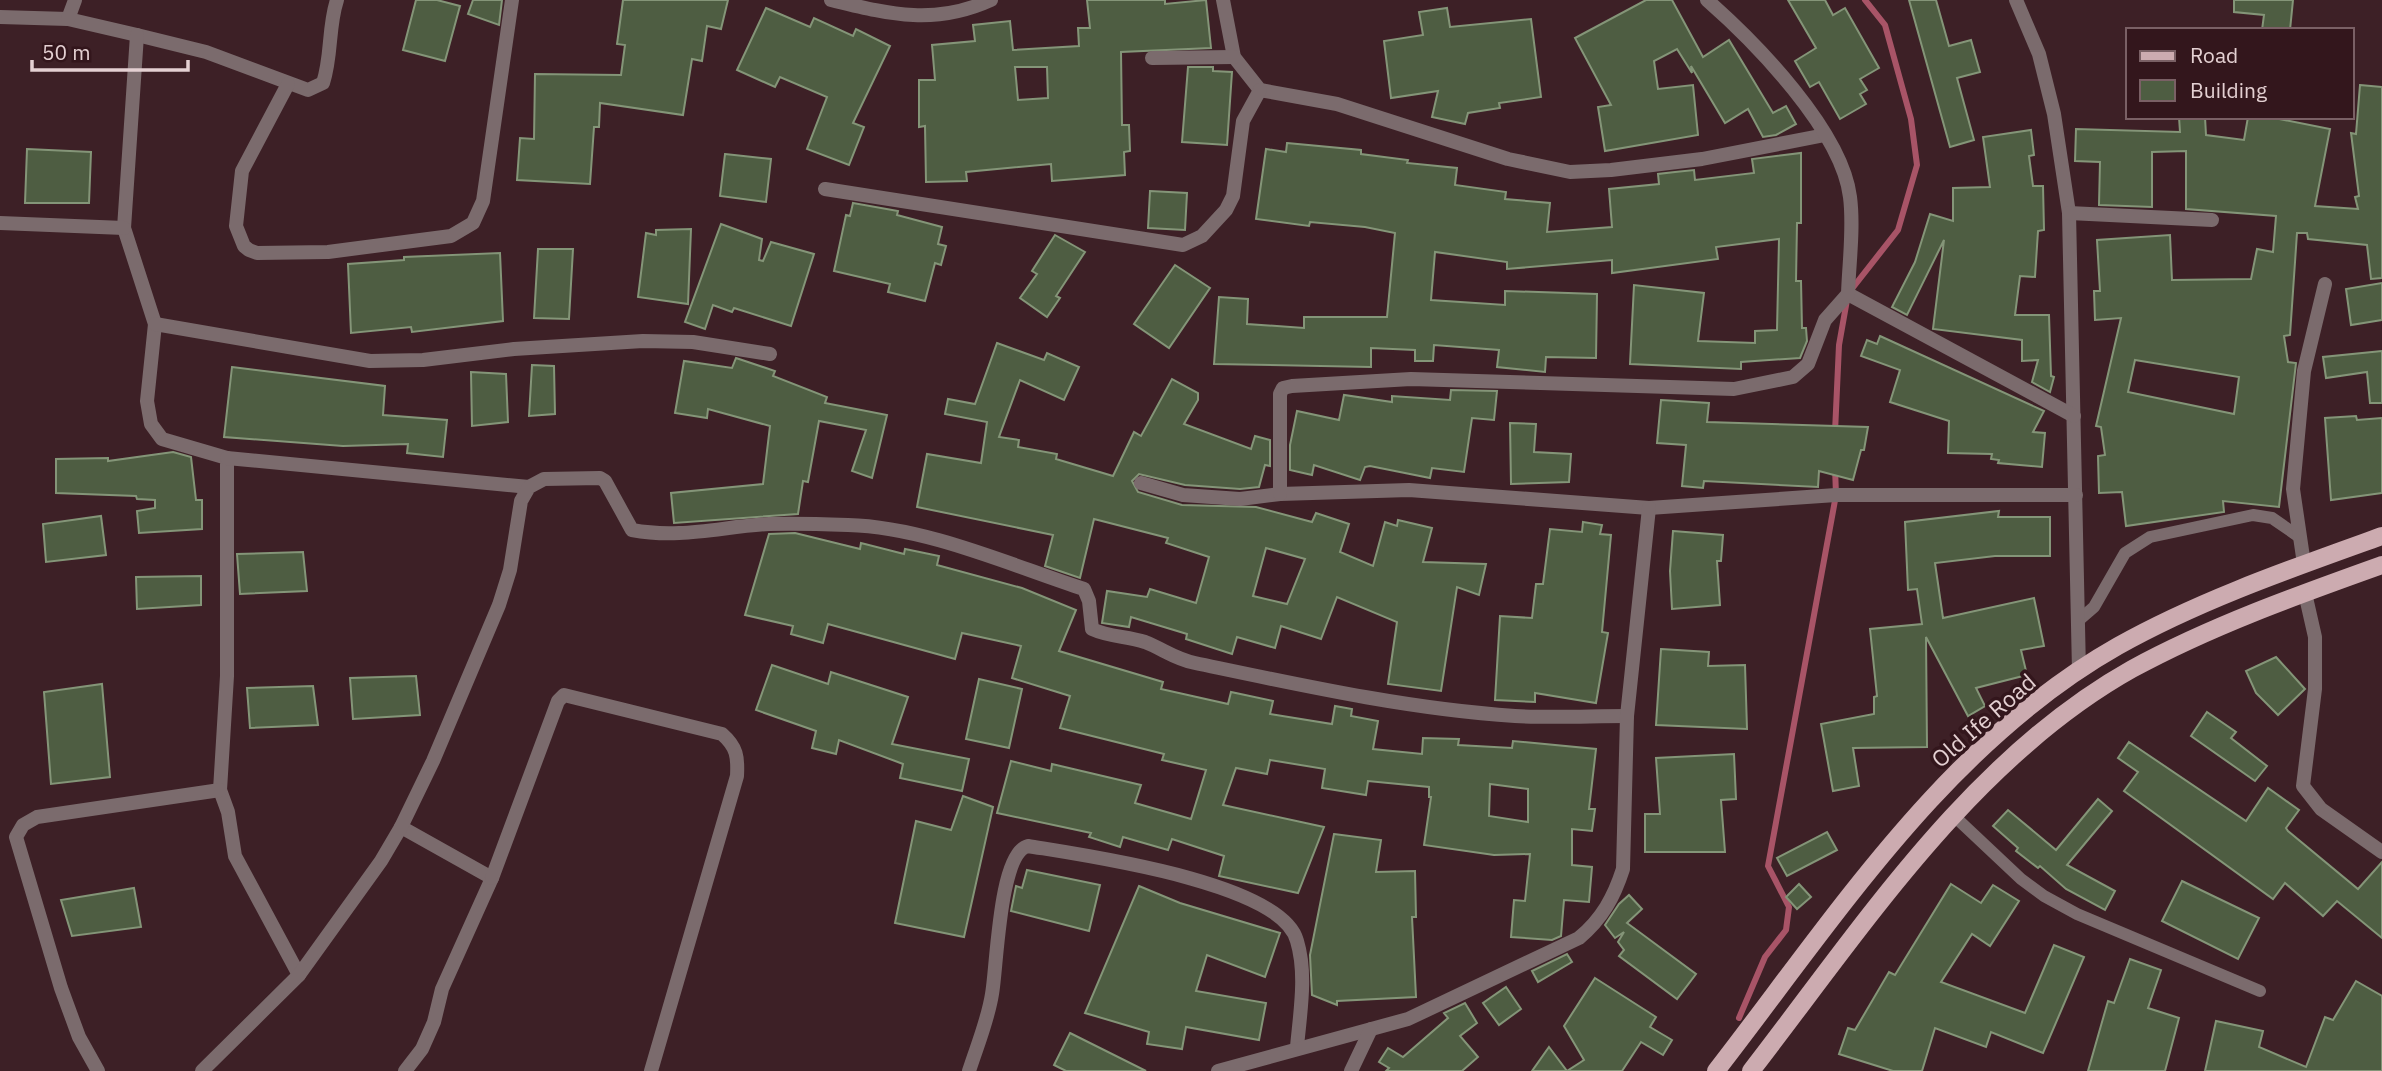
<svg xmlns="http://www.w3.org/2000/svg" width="2382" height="1071" viewBox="0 0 2382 1071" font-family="'IBM Plex Sans',sans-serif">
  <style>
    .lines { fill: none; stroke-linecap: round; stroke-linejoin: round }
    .stream { stroke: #a85467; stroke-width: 6 }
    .building { fill: #4e5d42; stroke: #849578; stroke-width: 2; fill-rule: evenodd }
    .service { stroke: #7b6b6d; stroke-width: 12 }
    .minor { stroke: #7b6b6d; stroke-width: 14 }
    .primary { stroke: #ccabb0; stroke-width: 18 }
    .labels { text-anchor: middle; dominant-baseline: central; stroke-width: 7; stroke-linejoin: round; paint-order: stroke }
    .street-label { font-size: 23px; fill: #e4d0d2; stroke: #33161c }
  </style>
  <rect width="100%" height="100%" fill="#3d2026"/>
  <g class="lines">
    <!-- stream -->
    <g class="stream">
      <polyline points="1851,290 1898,230 1917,165 1911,119 1885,25 1865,0"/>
      <polyline points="1835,432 1839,345 1847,300"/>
      <polyline points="1739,1018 1765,957 1786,930 1789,907 1768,866 1836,495 1835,467"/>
    </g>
  </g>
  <!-- building -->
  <g class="building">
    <polygon points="416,0 437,0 460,6 445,61 403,50"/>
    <polygon points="473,0 502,0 499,25 468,14"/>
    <polygon points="623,0 728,0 721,29 707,26 702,61 692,59 683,115 600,103 599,127 594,127 590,184 517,180 520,138 534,139 535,74 621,75 625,45 617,44"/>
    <path d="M1087 0H1165V4L1206 0 1211 48 1121 52 1122 125H1129L1130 151 1124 152 1125 175 1052 181 1051 164 966 172 967 181 926 182 925 126 919 127V80H935L932 45 975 41 973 25 1010 21 1013 50 1079 46 1078 28H1090ZM1015 67H1047L1048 98 1018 100Z"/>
    <polygon points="1646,0 1672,0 1703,57 1729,40 1773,113 1786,106 1796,124 1776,135 1763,137 1748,109 1725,123 1691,66 1692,73 1677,49 1654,61 1658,89 1693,85 1698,135 1605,151 1598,107 1611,105 1575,38"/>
    <polygon points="1788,0 1825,0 1833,15 1845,8 1879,68 1860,79 1867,90 1860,94 1866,104 1840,119 1819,82 1810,87 1795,61 1816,48"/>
    <polygon points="1909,0 1936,0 1949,46 1971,40 1980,72 1957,78 1974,140 1950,147"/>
    <polygon points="2234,0 2293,0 2290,30 2262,30 2264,15 2234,12"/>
    <polygon points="766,8 810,27 814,18 853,36 856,29 890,46 853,123 864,127 849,165 807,149 827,97 780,77 775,87 737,70"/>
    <polygon points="1447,8 1450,27 1531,19 1541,97 1499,103 1500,108 1468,113 1465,124 1432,117 1438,91 1391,98 1384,41 1423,35 1419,12"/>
    <polygon points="1188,67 1213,67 1213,71 1232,72 1227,145 1182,142"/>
    <path d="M2360 85 2382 87V278L2371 279 2367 245 2308 239 2307 233H2297L2290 335 2284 336 2288 362 2296 363 2279 507 2223 501 2224 512 2126 526 2122 492 2099 493 2098 456 2105 455 2101 427 2096 426 2121 318 2095 320 2094 291H2100L2097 240 2170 235 2172 280 2251 279 2257 249 2273 252 2276 216 2186 209V151L2152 152V207L2099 205 2100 162 2075 161 2076 129 2180 132 2179 117H2205L2206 135 2244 140 2248 117H2269L2330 129 2315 206 2358 209 2355 197 2359 196 2351 133 2356 134ZM2135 360 2239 377 2234 414 2128 392Z"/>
    <polygon points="2031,130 2034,155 2029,156 2033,186 2043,186 2044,230 2038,231 2035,277 2020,276 2015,315 2049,315 2051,376 2054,377 2050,392 2032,382 2038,360 2022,361 2022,340 1933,329 1944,240 1907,315 1892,307 1915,262 1930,214 1953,221 1953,188 1990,187 1983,137"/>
    <polygon points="1287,143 1361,150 1361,154 1408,160 1407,163 1457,168 1455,185 1506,192 1505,199 1550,203 1547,232 1612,227 1609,189 1659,184 1658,174 1675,172 1694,170 1695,180 1754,173 1752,159 1801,153 1801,223 1797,223 1796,281 1801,281 1802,328 1806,328 1807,341 1800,358 1741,362 1741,369 1630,364 1634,285 1704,293 1698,341 1755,343 1755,331 1777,330 1779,239 1716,247 1718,259 1612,273 1612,260 1507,269 1507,262 1435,252 1431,300 1505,305 1505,291 1597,294 1596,358 1546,357 1545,372 1497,367 1499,350 1434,345 1433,361 1415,361 1415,350 1371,348 1371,367 1214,364 1219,297 1248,299 1247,324 1304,328 1304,317 1387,317 1395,233 1365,227 1310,222 1309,226 1256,219 1266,149 1286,152"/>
    <polygon points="27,149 91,152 89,203 25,203"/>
    <polygon points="725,154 771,159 766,202 720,196"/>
    <polygon points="1150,191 1187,193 1185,230 1148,228"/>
    <polygon points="853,203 898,211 897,215 942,227 938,244 946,246 941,265 935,263 925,301 888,292 890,284 834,271 846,215 850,216"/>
    <polygon points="721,224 762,239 759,260 763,261 771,242 814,254 791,326 734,308 732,312 713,305 705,329 685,322"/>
    <polygon points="691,229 688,304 638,297 646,233 656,235 656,230"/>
    <polygon points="1055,235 1085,252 1056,296 1060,298 1047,317 1020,298 1037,274 1032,271"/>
    <polygon points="538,249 573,249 569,319 534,318"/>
    <polygon points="500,253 503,321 412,332 411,327 351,333 348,264 404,260 404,257"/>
    <polygon points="1175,265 1210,288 1169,348 1134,324"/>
    <polygon points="2382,283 2382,320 2351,325 2346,289"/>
    <polygon points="1880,336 2044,411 2033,432 2045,433 2042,467 1998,463 1999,460 1991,459 1992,454 1948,453 1949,421 1890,402 1900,370 1861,356 1867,340 1877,344"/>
    <path d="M997 343 1044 360 1047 353 1079 367 1064 400 1020 380 999 437 1019 440 1018 447 1057 454 1056 459 1113 476 1134 432 1141 436 1172 379 1198 393V400L1184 424 1251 449 1255 436 1270 440V466L1265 465 1259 487 1240 489 1185 485 1139 474 1132 481 1138 492 1182 505 1256 507 1312 522 1316 513 1349 524 1340 552 1373 566 1385 522 1397 526 1398 520 1432 528 1423 562 1486 564 1479 595 1457 587 1441 691 1388 684 1397 622 1337 597 1321 639 1281 626 1275 648 1237 637 1232 654 1186 639 1187 634 1131 617 1129 627 1102 623 1107 591 1147 597 1150 589 1196 603 1209 557 1166 543 1168 538 1094 519 1080 578 1045 566 1053 535 917 507 927 454 981 463 987 422 945 414 948 399 975 404ZM1266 548 1305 559 1287 604 1253 596Z"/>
    <polygon points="2382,351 2382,403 2370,403 2367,372 2326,378 2323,357"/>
    <polygon points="736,358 775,371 773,376 827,397 825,403 887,415 872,478 852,471 866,430 819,421 808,482 803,481 798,514 674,523 671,493 763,484 770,426 708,409 707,418 675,413 684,361 732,368"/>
    <polygon points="532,365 554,366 555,414 529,416"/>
    <polygon points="232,367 385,386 383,415 447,420 443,457 407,453 408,444 343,446 224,437"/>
    <polygon points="471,372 506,374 508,422 472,426"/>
    <polygon points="1451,390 1497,391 1494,420 1472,418 1464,472 1432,468 1430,478 1370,466 1365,467 1360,480 1314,465 1312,475 1290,470 1290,445 1297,411 1339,420 1344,395 1392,402 1392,396 1450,400"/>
    <polygon points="1661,400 1709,403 1707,422 1868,427 1864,450 1861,450 1853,480 1819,471 1818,487 1704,481 1703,488 1682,486 1686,445 1657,443"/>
    <polygon points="2356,416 2357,420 2382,418 2382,493 2331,500 2325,418"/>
    <polygon points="1510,423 1536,424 1534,452 1571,454 1569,482 1511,484"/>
    <polygon points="173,452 191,457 196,500 202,500 202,529 139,533 137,511 155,508 155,500 137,499 136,496 56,493 56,459 108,458 108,461"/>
    <polygon points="1999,511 1998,517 2050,517 2050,556 1995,556 1935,563 1943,618 2034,598 2044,646 2021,650 2027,675 1976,688 1985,706 1968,716 1926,637 1927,747 1853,748 1859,786 1833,791 1821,724 1874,714 1874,697 1877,696 1870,629 1922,624 1917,589 1908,590 1905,522"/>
    <polygon points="101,516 106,555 46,562 43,524"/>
    <polygon points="1583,522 1602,525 1600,534 1611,535 1602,632 1608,633 1596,703 1535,693 1535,702 1495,700 1500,616 1532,618 1536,584 1543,584 1550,529 1582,532"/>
    <polygon points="1673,531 1723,535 1721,561 1717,561 1720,605 1672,609 1670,571"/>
    <path d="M795 533 860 549 861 543 904 554 905 549 939 556 937 565 1022 588 1076 610 1059 651 1163 682 1161 689 1228 704 1231 692 1273 701 1270 714 1332 724 1335 706 1352 709 1351 716 1378 721 1373 749 1422 754 1423 738 1459 739 1458 745 1512 748 1513 741 1596 749 1589 809H1595L1592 831 1572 829V865L1592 867 1589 902 1564 900 1561 936 1552 940 1511 937 1514 900 1525 901 1530 854 1494 855 1424 845 1431 797H1429V787L1368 781 1366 795 1322 788 1325 769 1270 760 1267 774 1236 768 1223 805 1324 827 1298 893 1219 876 1224 856 1172 839 1168 850 1123 837 1120 847 1089 837 1091 833 997 813 1011 761 1051 771 1052 764 1141 785 1135 803 1191 819 1206 770 1162 760 1164 754 1060 728 1070 696 1012 678 1021 646 962 633 955 659 828 624 823 643 791 634 793 626 745 615 769 534ZM1490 784 1528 789V822L1489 816Z"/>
    <polygon points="303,552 307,591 240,594 237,554"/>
    <polygon points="201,576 201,605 137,609 136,577"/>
    <polygon points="1661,649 1709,652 1708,666 1745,665 1747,729 1656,725"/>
    <polygon points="2276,657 2305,689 2278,715 2256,693 2246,671"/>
    <polygon points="772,665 828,684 831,672 908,697 892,744 969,759 962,791 900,778 903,764 839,740 836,754 812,748 816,731 756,710"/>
    <polygon points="416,676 420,715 353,719 350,678"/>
    <polygon points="979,679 1022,689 1009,748 966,739"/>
    <polygon points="102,684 110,777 51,784 44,692"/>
    <polygon points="313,686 318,725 250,728 247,688"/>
    <polygon points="2207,712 2236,732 2231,738 2267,766 2255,781 2191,736"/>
    <polygon points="2129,742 2246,821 2268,788 2299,810 2286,828 2288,831 2358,889 2382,862 2382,938 2337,901 2323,916 2285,883 2273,899 2124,791 2138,772 2118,758"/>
    <polygon points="1734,754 1736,799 1721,800 1725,852 1645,852 1645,814 1660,814 1656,758"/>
    <polygon points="963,796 993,807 964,937 895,923 916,821 951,830"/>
    <polygon points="2098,799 2112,811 2067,865 2115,891 2105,910 2066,889 2040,866 2038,868 2016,851 2018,848 1993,826 2008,810 2056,850"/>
    <polygon points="1827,832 1837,850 1787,876 1777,858"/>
    <polygon points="1334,834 1381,840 1376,872 1415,871 1416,917 1412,917 1416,997 1337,1001 1337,1005 1312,995 1310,955"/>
    <polygon points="1027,870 1100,885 1089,931 1011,911 1016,886 1022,888"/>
    <polygon points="2182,881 2259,918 2238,959 2162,921"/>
    <polygon points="1799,884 1811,897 1797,909 1786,897"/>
    <polygon points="1951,884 1981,903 1993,885 2019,901 1990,946 1972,934 1941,982 2025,1013 2054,945 2084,957 2043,1053 1991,1032 1986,1047 1935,1028 1922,1071 1893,1071 1839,1054 1848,1028 1855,1030 1889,972 1895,975"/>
    <polygon points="1139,886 1180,903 1280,933 1265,977 1207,955 1196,991 1266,1003 1259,1040 1186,1027 1182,1049 1147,1044 1149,1032 1085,1013"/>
    <polygon points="134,888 141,927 72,936 61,900"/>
    <polygon points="1629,895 1642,909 1627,923 1696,974 1677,999 1619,956 1624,950 1618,942 1624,932 1615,938 1605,925 1619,904"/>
    <polygon points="1567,954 1572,962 1538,982 1532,971"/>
    <polygon points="2130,959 2161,970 2148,1008 2179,1018 2165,1071 2088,1071 2108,1001 2114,1003"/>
    <polygon points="1595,978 1656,1017 1650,1027 1672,1040 1663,1055 1641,1042 1622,1071 1567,1071 1584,1060 1564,1026"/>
    <polygon points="2356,981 2382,996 2382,1071 2205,1071 2216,1021 2263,1031 2259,1047 2306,1067 2325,1017 2333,1020"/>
    <polygon points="1506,987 1521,1009 1499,1025 1483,1003"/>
    <polygon points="1465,1003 1477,1023 1460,1036 1478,1057 1462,1071 1386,1071 1389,1068 1379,1062 1388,1048 1403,1057 1448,1018 1444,1013"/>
    <polygon points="1070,1033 1146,1071 1066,1071 1054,1065"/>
    <polygon points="1549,1047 1567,1071 1532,1071"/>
  </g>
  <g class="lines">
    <!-- service -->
    <g class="service">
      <polyline points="2079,620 2094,607 2125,553 2150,537 2253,515 2272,518 2298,536"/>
      <polyline points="1953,815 2021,879 2044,896 2077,914 2260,991"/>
    </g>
    <!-- minor -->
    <g class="minor">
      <path d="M831 0C889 14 934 26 991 0"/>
      <polyline points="1223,0 1234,57 1260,90 1337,104 1508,159 1570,172 1611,170 1702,159 1825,135"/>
      <polyline points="2016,0 2039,54 2054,114 2069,213 2079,671"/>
      <path d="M0 17 68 19 137 35 206 52 308 90 323 83C332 56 328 27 337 0"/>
      <polyline points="68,19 75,0"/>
      <polyline points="137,35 124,228 155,324 147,401 151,424 162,439 227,458 227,676 220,790 228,812 235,856 299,975"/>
      <polyline points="1152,58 1234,57"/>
      <polyline points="288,84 242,171 236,226 244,246 249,250 257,253 328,252 451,236 473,223 483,201 512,0"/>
      <polyline points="825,189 1183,245 1202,236 1226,210 1233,196 1243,121 1260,90"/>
      <polyline points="2069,213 2212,220"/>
      <polyline points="0,223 124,228"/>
      <polyline points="1848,294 2074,416"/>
      <polyline points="155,324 370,361 423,360 514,349 643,341 693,342 770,354"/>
      <polyline points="227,458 529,487"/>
      <polyline points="1141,483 1183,495 1240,499 1280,494 1409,490 1649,508 1836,495 2076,495"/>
      <path d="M1280 494V394L1283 388 1292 386 1411 379 1734 389 1793 377 1808 364 1825 320 1848 294C1849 263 1854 228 1850 197 1842 131 1756 43 1707 0"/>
      <polyline points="2304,564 2293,489 2304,371 2325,284"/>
      <polyline points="2305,593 2315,637 2315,689 2303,786 2321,809 2382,852"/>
      <polyline points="401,827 492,878 442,989 434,1022 422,1049 405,1071"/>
      <path d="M492 878 558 701 564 695 722 734C737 747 738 757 737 776L651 1071"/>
      <polyline points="98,1071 79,1037 61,988 16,837 23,825 37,817 220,790"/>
      <path d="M202 1071 299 975 381 861 401 827 433 761 499 605 510 570 521 501 529 487 544 479 600 478 605 481 632 530C680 539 720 527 769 524 795 523 822 524 848 525 926 527 1010 565 1084 589L1089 601 1092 629C1109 637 1127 636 1145 642 1163 649 1175 659 1195 663 1300 685 1408 709 1515 716 1552 718 1590 716 1627 716"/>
      <path d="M969 1071C977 1046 988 1020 992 994 997 967 999 853 1028 846 1082 855 1282 882 1297 941 1307 974 1300 1013 1297 1047"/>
      <path d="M1218 1071 1408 1019 1579 938C1602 919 1614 897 1623 869L1627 716 1649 508"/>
      <polyline points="1351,1071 1371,1029"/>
    </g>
    <!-- primary -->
    <g class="primary">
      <path d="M1716 1071C1834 919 1946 743 2118 646 2200 600 2293 568 2382 536"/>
      <path d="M1751 1071C1861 929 1971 759 2132 669 2211 626 2298 595 2382 565"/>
    </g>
  </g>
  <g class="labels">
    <!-- street labels -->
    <g class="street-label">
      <text transform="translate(1983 720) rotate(-41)">Old Ife Road</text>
    </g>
  </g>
  <!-- legend -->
  <rect x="2126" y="28" width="228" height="91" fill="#33161c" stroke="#7a6065" stroke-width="2"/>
  <rect x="2140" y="51" width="35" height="10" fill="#ccabb0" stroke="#7a6065" stroke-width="2"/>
  <text x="2190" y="63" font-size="21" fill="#e4d0d2">Road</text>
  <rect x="2140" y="80" width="35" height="21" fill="#4e5d42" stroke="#7a6065" stroke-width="2"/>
  <text x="2190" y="98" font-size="21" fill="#e4d0d2">Building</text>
  <!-- scale -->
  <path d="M32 60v10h156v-10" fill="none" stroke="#e4d0d2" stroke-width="3.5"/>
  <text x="42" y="60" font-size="21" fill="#e4d0d2" stroke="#33161c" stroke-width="5" paint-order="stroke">50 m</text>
</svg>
